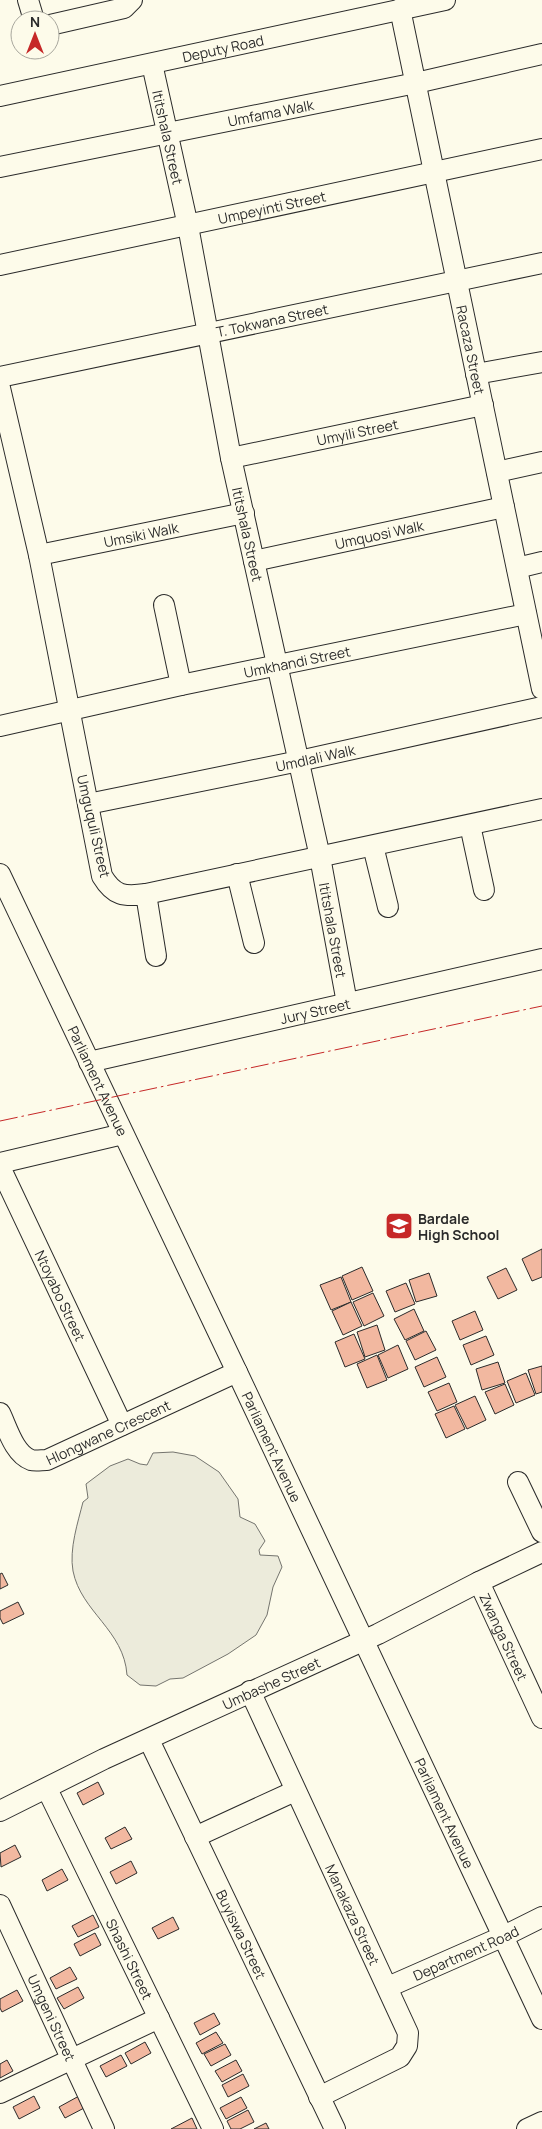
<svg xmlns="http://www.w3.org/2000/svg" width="542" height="2129" viewBox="0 0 542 2129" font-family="Manrope,sans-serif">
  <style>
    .green { fill: #ecebdb; stroke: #74746e }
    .building { fill: #f2b8a0; stroke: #2b2b2b }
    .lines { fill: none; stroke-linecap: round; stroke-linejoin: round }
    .minor-casing { stroke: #2b2b2b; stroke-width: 22 }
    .minor { stroke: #fdfbea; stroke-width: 20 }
    .power { stroke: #c62828; stroke-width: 1; stroke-dasharray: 18 4 2.5 4; stroke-linecap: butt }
    .labels { text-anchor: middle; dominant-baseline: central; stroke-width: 4; stroke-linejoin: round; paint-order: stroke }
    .street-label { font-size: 14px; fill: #2b2b2b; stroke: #fdfbea }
    .poi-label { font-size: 14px; font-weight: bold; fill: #2b2b2b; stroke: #fdfbea; text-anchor: start }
  </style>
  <rect width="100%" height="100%" fill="#fdfbea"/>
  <!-- green -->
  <path class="green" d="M173 1452 195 1456 219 1472 238 1499 240 1517 255 1524 265 1541 259 1550 260 1555 278 1556 282 1567 273 1587 267 1615 256 1635 228 1654 183 1678 170 1679 156 1686 140 1685 127 1675C124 1630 81 1612 73 1571 69 1549 78 1522 83 1502L88 1498 86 1484 110 1466 128 1459 140 1464 147 1465 153 1453Z"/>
  <!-- building -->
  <g class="building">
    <polygon points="542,1249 542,1277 532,1281 522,1259"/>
    <polygon points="362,1267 373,1291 352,1300 342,1276"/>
    <polygon points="506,1268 517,1290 498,1299 487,1277"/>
    <polygon points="429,1273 437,1296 416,1302 409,1280"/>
    <polygon points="341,1277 351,1302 331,1310 320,1285"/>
    <polygon points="406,1283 415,1304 395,1312 386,1291"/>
    <polygon points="373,1293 384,1316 364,1326 353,1302"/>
    <polygon points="351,1302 362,1326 343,1335 332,1311"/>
    <polygon points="414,1309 424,1331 405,1340 394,1319"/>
    <polygon points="475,1311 483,1330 460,1340 452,1321"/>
    <polygon points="377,1325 385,1350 365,1357 357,1332"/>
    <polygon points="426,1331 436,1350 415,1360 406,1341"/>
    <polygon points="354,1334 365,1359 345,1367 335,1342"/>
    <polygon points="486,1336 494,1355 471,1365 463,1345"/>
    <polygon points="398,1345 408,1369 388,1378 378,1355"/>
    <polygon points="377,1355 387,1380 367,1388 357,1364"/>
    <polygon points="437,1357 446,1377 424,1387 415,1367"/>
    <polygon points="498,1362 505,1383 482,1390 476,1369"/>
    <polygon points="542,1366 542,1392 536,1394 528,1370"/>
    <polygon points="526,1373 535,1395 516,1403 507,1381"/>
    <polygon points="449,1383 457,1402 437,1411 428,1392"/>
    <polygon points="505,1384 514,1405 495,1414 485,1392"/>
    <polygon points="475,1396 486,1420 467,1429 455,1405"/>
    <polygon points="454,1406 465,1429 446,1438 435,1414"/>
    <polygon points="2,1573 8,1585 0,1589 0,1574"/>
    <polygon points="18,1602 24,1614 3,1624 0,1618 0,1611"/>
    <polygon points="98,1782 104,1794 83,1805 77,1793"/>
    <polygon points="125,1827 132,1839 111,1849 105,1838"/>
    <polygon points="15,1845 21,1857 1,1867 0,1853"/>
    <polygon points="131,1861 137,1873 116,1884 110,1872"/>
    <polygon points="62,1869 68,1880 47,1891 42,1880"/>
    <polygon points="93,1915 99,1927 78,1937 72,1926"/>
    <polygon points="173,1917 179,1929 158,1939 152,1928"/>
    <polygon points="95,1933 101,1945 80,1956 74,1944"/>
    <polygon points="70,1967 77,1979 56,1989 50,1978"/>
    <polygon points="78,1987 84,1998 64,2009 57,1998"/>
    <polygon points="17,1990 23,2001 2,2012 0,2008 0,1999"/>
    <polygon points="214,2013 220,2024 200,2035 194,2023"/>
    <polygon points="216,2032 223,2043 202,2054 196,2043"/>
    <polygon points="145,2042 151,2053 131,2064 125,2053"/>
    <polygon points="225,2044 231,2055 211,2066 204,2054"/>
    <polygon points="121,2055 127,2066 106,2077 100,2066"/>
    <polygon points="7,2060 13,2071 0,2078 0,2064"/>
    <polygon points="236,2060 242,2071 222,2082 215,2071"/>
    <polygon points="243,2074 249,2086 228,2097 222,2085"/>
    <polygon points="34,2096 40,2108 19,2119 13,2107"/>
    <polygon points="79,2096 86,2107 65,2118 59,2107"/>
    <polygon points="241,2097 247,2108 226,2119 220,2108"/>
    <polygon points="248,2110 254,2122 240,2129 231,2129 227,2121"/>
    <polygon points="192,2118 197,2129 171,2129"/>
    <polygon points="266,2123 269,2129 254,2129"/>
  </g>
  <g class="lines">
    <defs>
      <g id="minor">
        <polyline points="28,0 34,20"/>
        <path id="s1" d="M400 9 542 689"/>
        <polyline points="50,25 124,8 132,0"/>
        <path id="s2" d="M152 64 188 226 231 458 320 857 347 1003"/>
        <path id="s3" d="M0 96 445 0"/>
        <path id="s4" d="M0 167 416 83 542 54"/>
        <path id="s5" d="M0 265 542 149"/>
        <polyline points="476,374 542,362"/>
        <path id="s6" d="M0 377 542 263"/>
        <path d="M0 388 39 555 102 876C114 896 124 897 146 894L542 809"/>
        <path id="s7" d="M231 458 483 405"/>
        <polyline points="497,472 542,462"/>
        <path id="s8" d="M39 555 244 513"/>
        <path id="s9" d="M254 561 504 507"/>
        <polyline points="517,568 542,562"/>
        <polyline points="164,605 181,685"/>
        <path id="s10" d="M0 726 181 685 526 614"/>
        <path id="s11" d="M88 804 299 761 542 707"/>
        <polyline points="470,825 484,890"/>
        <polyline points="373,846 388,907"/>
        <path id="s12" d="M0 874 237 1372 542 2019"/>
        <polyline points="237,874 254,943"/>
        <polyline points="146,894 156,956"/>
        <path id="s13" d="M89 1062 542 959"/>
        <polyline points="0,1163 123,1134"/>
        <path id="s14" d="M0 1167 122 1425"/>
        <path id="s15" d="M0 1413C7 1427 14 1454 31 1460 35 1461 42 1460 47 1460L237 1372"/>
        <polyline points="518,1482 542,1532"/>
        <path id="s16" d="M479 1582 542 1718"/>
        <path id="s17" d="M250 1691 408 2033 407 2046 400 2057 319 2097"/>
        <path id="s18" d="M149 1740 335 2129"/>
        <path id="s19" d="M47 1789 213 2129"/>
        <path id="s20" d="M0 1811 104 1759 378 1634 479 1582 542 1552"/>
        <polyline points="195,1837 295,1791"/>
        <path id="s21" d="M0 1905 104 2129"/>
        <path id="s22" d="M388 1987 504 1936 542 1917"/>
        <polyline points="0,2093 159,2018"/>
        <polyline points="527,2129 542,2122"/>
      </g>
    </defs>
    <!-- minor casing -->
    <use href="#minor" class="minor-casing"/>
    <!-- minor -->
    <use href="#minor" class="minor"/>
    <!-- power -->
    <polyline class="power" points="0,1121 542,1006"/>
  </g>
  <!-- icons -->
  <defs>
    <symbol id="school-square" viewBox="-11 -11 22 22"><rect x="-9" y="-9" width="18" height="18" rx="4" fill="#c62828" stroke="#fdfbea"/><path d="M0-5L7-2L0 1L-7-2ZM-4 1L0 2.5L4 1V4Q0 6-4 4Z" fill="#fff"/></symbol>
  </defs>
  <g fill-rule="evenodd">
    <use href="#school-square" x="383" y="1210" width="32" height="32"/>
  </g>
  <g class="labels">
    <!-- street labels -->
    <g class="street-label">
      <text stroke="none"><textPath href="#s3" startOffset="228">Deputy Road</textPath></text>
      <text stroke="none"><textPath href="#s4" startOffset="276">Umfama Walk</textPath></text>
      <text stroke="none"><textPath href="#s2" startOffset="75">Ititshala Street</textPath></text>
      <text stroke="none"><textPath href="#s5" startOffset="278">Umpeyinti Street</textPath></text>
      <text stroke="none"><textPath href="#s6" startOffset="278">T. Tokwana Street</textPath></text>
      <text stroke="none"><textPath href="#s1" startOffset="348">Racaza Street</textPath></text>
      <text stroke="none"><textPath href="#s7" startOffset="129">Umyili Street</textPath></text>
      <text stroke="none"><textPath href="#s8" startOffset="104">Umsiki Walk</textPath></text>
      <text stroke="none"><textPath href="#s2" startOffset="480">Ititshala Street</textPath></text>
      <text stroke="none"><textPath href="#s9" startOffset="128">Umquosi Walk</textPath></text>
      <text stroke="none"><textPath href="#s10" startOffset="304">Umkhandi Street</textPath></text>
      <text stroke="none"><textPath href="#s11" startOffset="232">Umdlali Walk</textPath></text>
      <text transform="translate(94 826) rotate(77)">Umguquli Street</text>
      <text stroke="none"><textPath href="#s2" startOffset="885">Ititshala Street</textPath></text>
      <text stroke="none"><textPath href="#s13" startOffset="232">Jury Street</textPath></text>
      <text stroke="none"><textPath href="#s12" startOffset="229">Parliament Avenue</textPath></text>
      <text stroke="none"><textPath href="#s14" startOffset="142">Ntoyabo Street</textPath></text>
      <text stroke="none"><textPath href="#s15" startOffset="141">Hlongwane Crescent</textPath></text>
      <text stroke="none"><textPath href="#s12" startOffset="634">Parliament Avenue</textPath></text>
      <text stroke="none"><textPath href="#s16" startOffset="60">Zwanga Street</textPath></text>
      <text stroke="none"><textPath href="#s20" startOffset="300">Umbashe Street</textPath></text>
      <text stroke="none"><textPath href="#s12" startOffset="1039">Parliament Avenue</textPath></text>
      <text stroke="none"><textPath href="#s17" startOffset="246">Manakaza Street</textPath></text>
      <text stroke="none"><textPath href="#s18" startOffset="215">Buyiswa Street</textPath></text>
      <text stroke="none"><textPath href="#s22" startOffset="85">Department Road</textPath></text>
      <text stroke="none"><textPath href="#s19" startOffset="189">Shashi Street</textPath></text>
      <text stroke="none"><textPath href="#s21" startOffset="124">Umgeni Street</textPath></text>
    </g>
    <!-- poi labels -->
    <g class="poi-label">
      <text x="418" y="1218">Bardale<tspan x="418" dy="16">High School</tspan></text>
    </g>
  </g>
  <!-- north arrow -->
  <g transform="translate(35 35)"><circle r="24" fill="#fdfbea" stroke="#a9a89e"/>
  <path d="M0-4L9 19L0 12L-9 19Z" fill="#c62828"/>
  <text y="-8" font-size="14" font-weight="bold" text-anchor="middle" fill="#2b2b2b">N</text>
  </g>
</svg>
